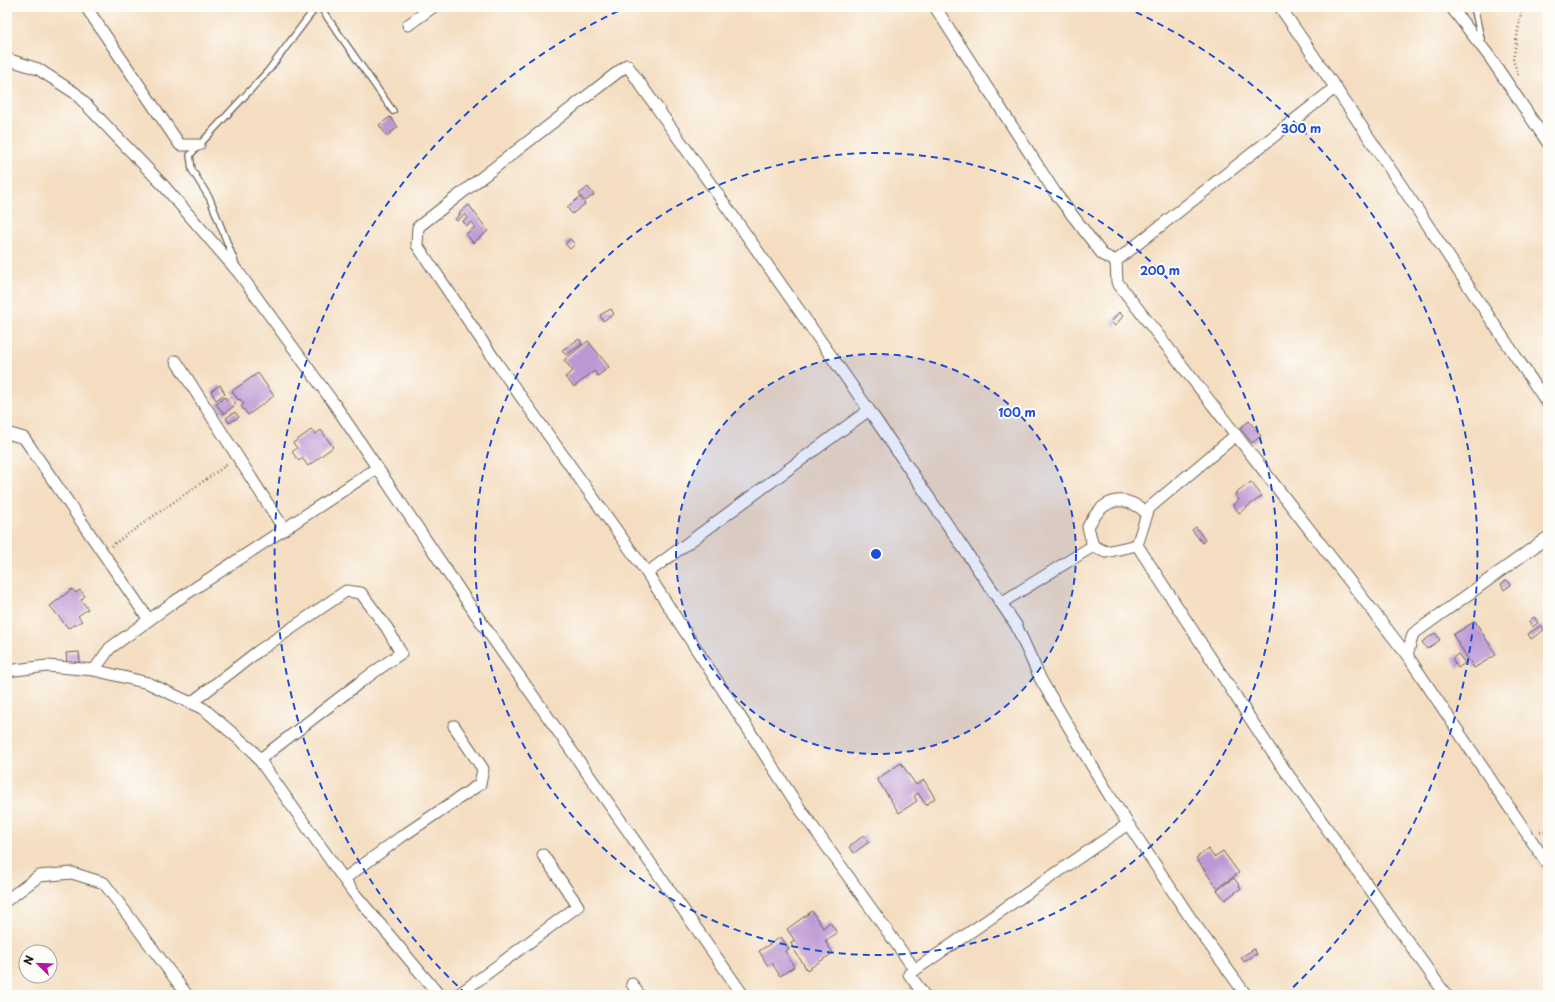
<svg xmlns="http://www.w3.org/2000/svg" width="1555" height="1002" viewBox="0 0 1555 1002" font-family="'Playpen Sans',sans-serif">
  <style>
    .building { fill: #bd99d4 }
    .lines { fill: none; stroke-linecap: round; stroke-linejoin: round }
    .lane-casing { stroke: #686055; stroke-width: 8 }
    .street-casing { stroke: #686055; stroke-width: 13 }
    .path { stroke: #686055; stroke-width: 2.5; stroke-dasharray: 1 3; stroke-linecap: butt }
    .lane { stroke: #fff; stroke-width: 5.5 }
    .street { stroke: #fff; stroke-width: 11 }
    .ring { fill: none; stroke: #1d4ed8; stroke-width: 2; stroke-dasharray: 7 5 }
    .centre { fill: #1d4ed8; stroke: #fdfcf7; stroke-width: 2 }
    .ring-label { font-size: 12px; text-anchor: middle; font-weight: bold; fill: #1d4ed8; stroke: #fdfcf7; stroke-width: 4; stroke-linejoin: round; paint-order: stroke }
  </style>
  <rect width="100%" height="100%" fill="#fdfcf7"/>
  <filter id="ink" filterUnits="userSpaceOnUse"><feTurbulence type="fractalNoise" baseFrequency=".025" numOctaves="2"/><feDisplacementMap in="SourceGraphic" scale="8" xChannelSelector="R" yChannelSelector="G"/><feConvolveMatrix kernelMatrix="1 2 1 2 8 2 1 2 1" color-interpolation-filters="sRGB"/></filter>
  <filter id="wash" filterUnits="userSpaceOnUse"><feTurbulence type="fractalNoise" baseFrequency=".012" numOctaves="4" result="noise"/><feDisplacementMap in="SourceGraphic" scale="16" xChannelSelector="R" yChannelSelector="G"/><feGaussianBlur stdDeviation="0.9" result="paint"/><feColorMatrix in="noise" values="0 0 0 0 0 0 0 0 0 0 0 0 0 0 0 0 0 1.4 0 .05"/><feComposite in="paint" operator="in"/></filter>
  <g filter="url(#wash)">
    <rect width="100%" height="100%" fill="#f4ddc0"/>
    <g id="blocks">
      <!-- building -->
      <g class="building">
        <polygon points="390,117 398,127 387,136 379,125"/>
        <polygon points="588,187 594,195 585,201 579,194"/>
        <polygon points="580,197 585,204 572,214 567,207"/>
        <polygon points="469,205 488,231 473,243 466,234 475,227 472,222 466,226 463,221 468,218 465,214 457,221 455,219 460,215 459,213"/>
        <polygon points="570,239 575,244 570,249 565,244"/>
        <polygon points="611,309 614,314 603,321 600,315"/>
        <polygon points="1119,312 1123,316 1115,326 1111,322"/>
        <polygon points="579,339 582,344 566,355 562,350"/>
        <polygon points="588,341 609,367 598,376 594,371 574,387 565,377 573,371 564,360"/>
        <polygon points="258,373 274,396 248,415 241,406 244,404 240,399 238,400 232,391"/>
        <polygon points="220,385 225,394 216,400 211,391"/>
        <polygon points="225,397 227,400 231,397 236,404 224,414 216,404"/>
        <polygon points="235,412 239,417 229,423 226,418"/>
        <polygon points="1249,421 1261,436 1252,443 1240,428"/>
        <polygon points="311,430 316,434 321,430 333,447 308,466 302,458 299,461 292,452 297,448 293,443"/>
        <polygon points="1251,482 1262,496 1239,513 1233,505 1239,500 1235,494"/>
        <polygon points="1196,527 1205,540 1202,543 1192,530"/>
        <polygon points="1507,580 1511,585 1504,590 1501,584"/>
        <polygon points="72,589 76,593 80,590 85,596 81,600 88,609 78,616 82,621 68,628 50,606"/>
        <polygon points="1534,617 1538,623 1532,627 1529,621"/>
        <polygon points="1475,621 1496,655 1474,668 1453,635"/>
        <polygon points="1541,625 1544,630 1531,639 1528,634"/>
        <polygon points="1435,633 1440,640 1427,649 1422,642"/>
        <polygon points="79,652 80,662 67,663 66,653"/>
        <polygon points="1458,654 1465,663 1458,668 1452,659"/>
        <polygon points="901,763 916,785 924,780 935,798 926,805 918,793 914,796 917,801 899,813 877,779"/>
        <polygon points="864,835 869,842 854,853 849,847"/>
        <polygon points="1208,849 1214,857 1223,851 1239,873 1217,888 1196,858"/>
        <polygon points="1234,878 1241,888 1225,900 1217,890"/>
        <polygon points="812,911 823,928 830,922 837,933 825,941 833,953 807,970 793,948 791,943 795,941 787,929"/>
        <polygon points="781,937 789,949 785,951 794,967 780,976 772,963 768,966 759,951"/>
        <polygon points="1254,949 1257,954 1244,962 1241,957"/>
      </g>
    </g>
  </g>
  <g filter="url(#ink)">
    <use href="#blocks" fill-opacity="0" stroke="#686055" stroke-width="1"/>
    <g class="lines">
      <defs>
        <g id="lane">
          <polyline points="320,7 393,111"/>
          <polyline points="1474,7 1482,43"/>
          <polyline points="236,265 210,199 192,170 190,155 268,71 316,7"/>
        </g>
        <g id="street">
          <polyline points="86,7 180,145 199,145"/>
          <polyline points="935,7 1056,194 1103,255 1116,261 1336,87"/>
          <path d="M1280 7C1371 138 1458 272 1548 404"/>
          <polyline points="1451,7 1489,56 1548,143"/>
          <polyline points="408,25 433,7"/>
          <polyline points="7,59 38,69 75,93 164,186 239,273 335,405 477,616 743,995"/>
          <polyline points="1116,261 1117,282 1407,655"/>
          <polyline points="176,361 284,529"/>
          <polyline points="7,433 24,438 149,620"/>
          <polyline points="1236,435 1149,508 1137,545 1272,752 1446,995"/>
          <polyline points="1548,537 1413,634 1407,655 1548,865"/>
          <path d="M1137 545 1106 552 1093 546 1088 527C1102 499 1122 492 1147 513"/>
          <polyline points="1093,546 1001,603 1016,625 1041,680 1111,798 1191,919 1246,995"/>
          <polyline points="647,573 499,366 417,245 418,227 627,65 869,410"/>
          <polyline points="94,670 110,648 174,602 377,468"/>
          <polyline points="7,671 47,666 94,670 148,683 204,709 253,751 353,892 439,995"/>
          <polyline points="191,703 257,652 346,591 361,593 387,628 401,653 359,683 259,760"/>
          <polyline points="344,879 401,837 480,784 483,769 454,726"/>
          <polyline points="7,900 39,876 72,873 104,883 187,995"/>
          <polyline points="915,970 798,806 647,573 869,410 1001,603"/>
          <polyline points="632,984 639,995"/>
          <polyline points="458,995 578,906 543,855"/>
          <polyline points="924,995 909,974 1128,824"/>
        </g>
      </defs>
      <!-- lane casing -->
      <use href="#lane" class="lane-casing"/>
      <!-- street casing -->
      <use href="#street" class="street-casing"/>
      <!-- path -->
      <g class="path">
        <polyline points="1518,75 1513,60 1522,7"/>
        <polyline points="111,546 228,464"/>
        <polyline points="1540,831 1548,833"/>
      </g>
      <!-- lane -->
      <use href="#lane" class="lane"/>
      <!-- street -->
      <use href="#street" class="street"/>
    </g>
  </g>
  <!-- distance rings -->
  <circle cx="876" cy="554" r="200" fill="#1d4ed8" fill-opacity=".12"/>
  <g class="ring">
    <circle cx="876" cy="554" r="200"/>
    <circle cx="876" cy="554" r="401"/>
    <path d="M466 994A601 601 0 0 1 627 7M1125 7A601 601 0 0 1 1286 994"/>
  </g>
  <circle cx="876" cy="554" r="6" class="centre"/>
  <g class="ring-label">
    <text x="1301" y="133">300 m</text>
    <text x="1160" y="275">200 m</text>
    <text x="1017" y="417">100 m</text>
  </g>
  <!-- margin -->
  <rect width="1555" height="1002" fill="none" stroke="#fdfcf7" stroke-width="24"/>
  <!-- north arrow -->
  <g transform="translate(38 964) rotate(293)"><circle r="19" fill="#fdfcf7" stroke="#a3a29f"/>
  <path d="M0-3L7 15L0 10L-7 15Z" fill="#b5179e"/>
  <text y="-6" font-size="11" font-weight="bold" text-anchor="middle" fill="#1c1c1c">N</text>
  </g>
</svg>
